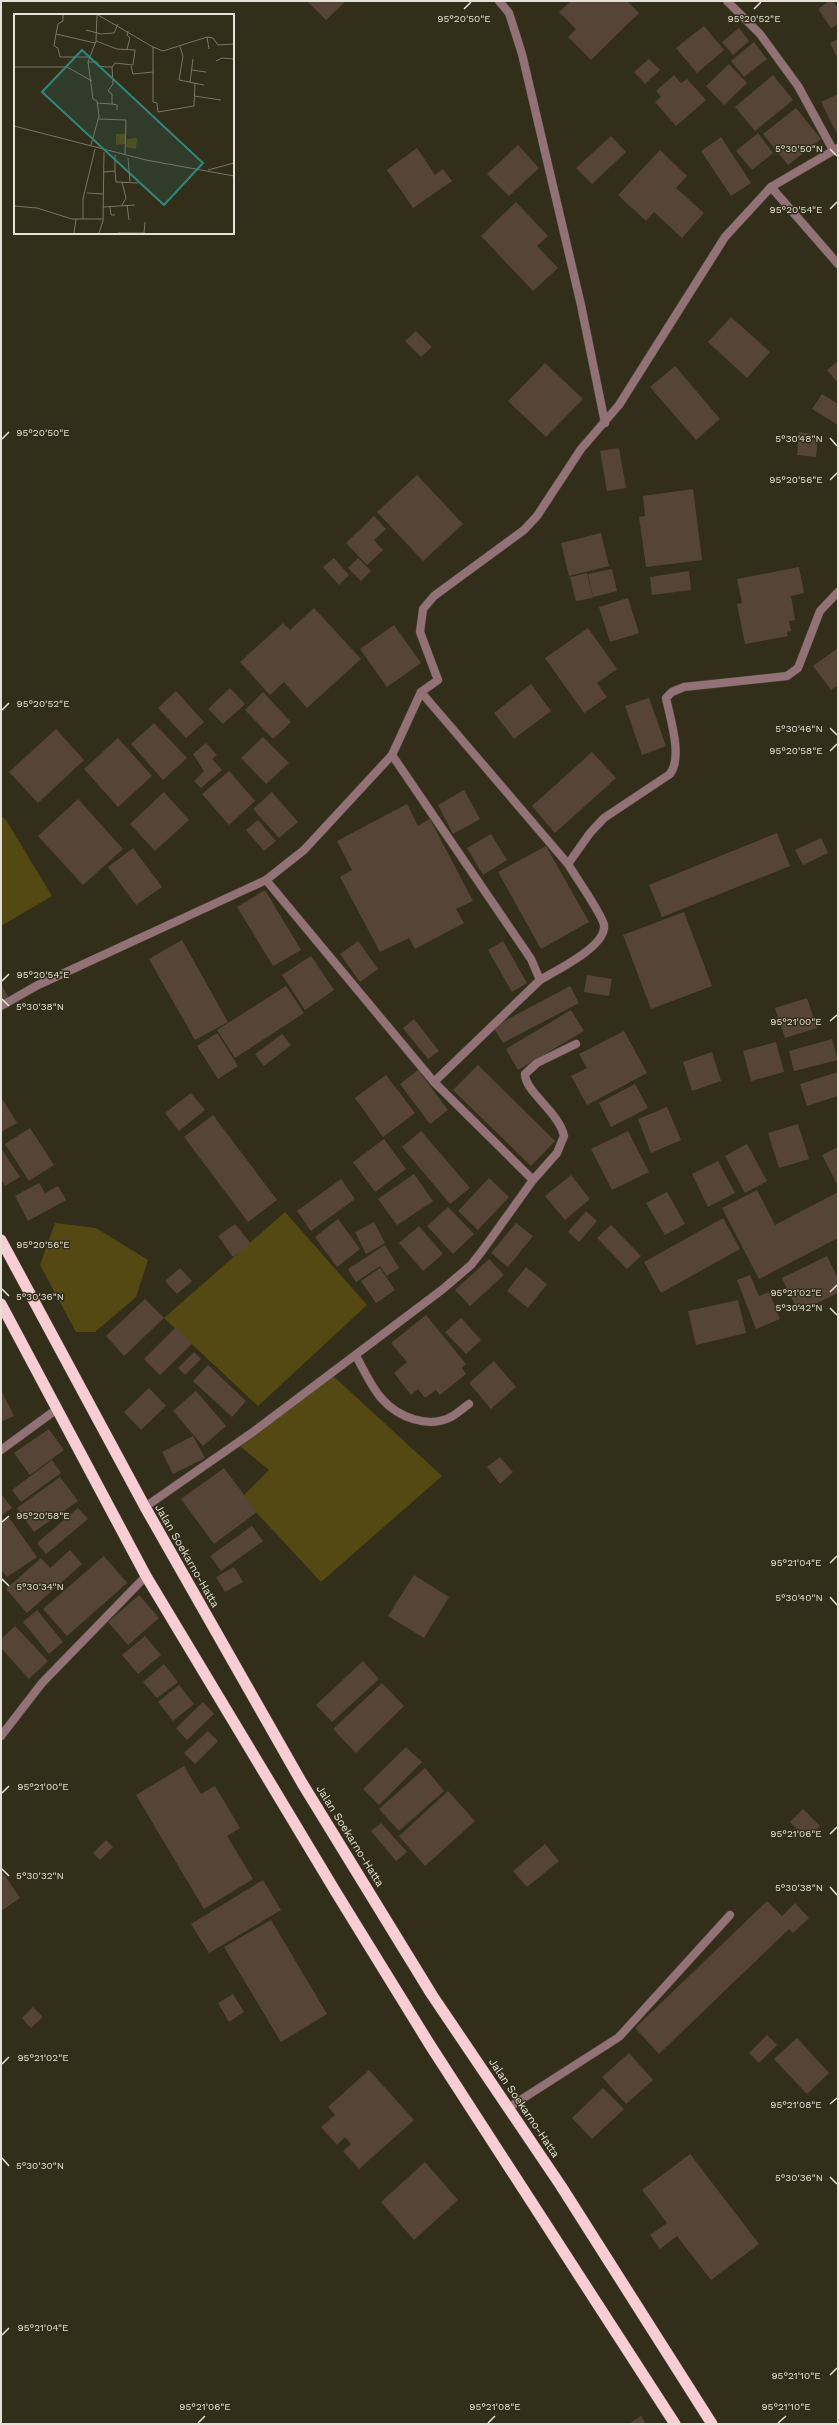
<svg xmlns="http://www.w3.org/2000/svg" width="839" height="2425" viewBox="0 0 839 2425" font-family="'Work Sans',sans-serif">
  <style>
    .green { fill: #544912 }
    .building { fill: #564537 }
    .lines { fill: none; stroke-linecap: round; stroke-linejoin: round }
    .service-casing { stroke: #4e4b38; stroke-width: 9 }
    .minor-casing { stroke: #4e4b38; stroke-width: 9 }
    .trunk-casing { stroke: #4e4b38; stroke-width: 12 }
    .service { stroke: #937277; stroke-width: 8 }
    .minor { stroke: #937277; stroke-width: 8 }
    .trunk { stroke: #f8ced4; stroke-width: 11 }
    .ticks { fill: none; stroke: #e4e2d6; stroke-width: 1.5 }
    .labels { text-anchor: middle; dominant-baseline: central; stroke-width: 3; stroke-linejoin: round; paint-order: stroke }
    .street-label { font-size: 11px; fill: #e4e2d6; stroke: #322e1a }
    .inset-road { fill: none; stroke: #797665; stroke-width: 1 }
    .view { fill: #2f867e; fill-opacity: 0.15; stroke: #2f867e; stroke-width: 2 }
    .inset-edge { fill: none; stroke: #e4e2d6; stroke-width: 2 }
    .ticks-label { font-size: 10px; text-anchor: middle; fill: #e4e2d6; stroke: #322e1a; stroke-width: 3; stroke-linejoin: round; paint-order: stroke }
  </style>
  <rect width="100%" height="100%" fill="#322e1a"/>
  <!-- green -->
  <g class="green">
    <polygon points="1,816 6,820 52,896 1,926"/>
    <polygon points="285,1212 367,1305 258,1406 164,1318"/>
    <polygon points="55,1223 96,1228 148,1260 136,1297 95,1332 76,1332 40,1265"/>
    <polygon points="331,1374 442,1476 321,1582 242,1497 269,1470 236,1443"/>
  </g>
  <!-- building -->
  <g class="building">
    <polygon points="307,1 346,1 326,20"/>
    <polygon points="571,1 627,1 639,13 591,60 568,37 576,29 559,12"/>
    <polygon points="829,1 833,1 838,8 838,24 831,28 818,9"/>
    <polygon points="704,26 724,50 697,73 676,48"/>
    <polygon points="739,28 749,41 733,55 722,42"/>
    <polygon points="838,39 838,59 830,43"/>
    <polygon points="754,42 767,59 744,77 731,61"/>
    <polygon points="649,59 660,70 645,84 634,72"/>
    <polygon points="729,64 747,83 724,105 706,86"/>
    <polygon points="674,75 681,83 687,79 706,100 676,126 655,102 661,97 656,91"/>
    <polygon points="773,75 793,100 755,131 735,107"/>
    <polygon points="838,94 838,131 836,132 821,102"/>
    <polygon points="796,108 821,139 788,165 763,134"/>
    <polygon points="758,133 773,153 752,170 736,151"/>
    <polygon points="611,136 626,152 592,184 576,168"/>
    <polygon points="721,137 751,183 731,196 701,151"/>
    <polygon points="518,145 539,168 509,196 487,174"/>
    <polygon points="417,148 435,175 443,169 452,181 413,208 387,170"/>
    <polygon points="660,150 687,176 676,188 704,213 682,238 654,212 646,221 618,195"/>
    <polygon points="516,202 548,236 537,246 558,268 533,291 481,236"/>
    <polygon points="731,317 770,352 747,378 708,342"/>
    <polygon points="416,331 432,347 421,357 405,341"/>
    <polygon points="837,362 838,363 838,383 827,370"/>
    <polygon points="545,363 583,399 546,437 508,401"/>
    <polygon points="675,366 720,419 696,440 650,387"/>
    <polygon points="822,394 838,404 838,425 812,409"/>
    <polygon points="799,432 818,435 816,457 797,455"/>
    <polygon points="619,448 626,488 607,491 600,451"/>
    <polygon points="417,475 463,524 423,561 377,512"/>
    <polygon points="693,489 702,560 646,567 639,517 645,516 643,496"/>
    <polygon points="374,516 386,529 374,540 383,550 367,565 346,543"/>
    <polygon points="601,533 609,566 569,576 561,543"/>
    <polygon points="334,558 349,575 339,585 323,567"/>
    <polygon points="358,558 371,571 361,581 348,568"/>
    <polygon points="799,567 804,593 791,596 795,620 789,621 791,631 787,632 788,636 745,644 737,604 742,603 737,579"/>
    <polygon points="612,569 617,591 593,597 588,574"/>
    <polygon points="689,571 691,590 652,595 650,577"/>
    <polygon points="587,573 593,598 576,601 570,577"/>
    <polygon points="628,598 639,633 610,642 599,607"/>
    <polygon points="314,608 361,659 307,708 284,682 270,695 240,662 283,623 290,630"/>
    <polygon points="394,625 421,663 387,687 360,649"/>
    <polygon points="588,628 617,669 597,683 607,697 584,713 545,658"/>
    <polygon points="838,648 838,685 831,690 813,666"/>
    <polygon points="531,684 551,711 514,739 494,713"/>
    <polygon points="230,688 245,704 223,724 208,709"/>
    <polygon points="176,691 204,722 186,738 158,708"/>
    <polygon points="263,692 291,722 273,739 245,710"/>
    <polygon points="649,698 666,746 642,755 625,706"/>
    <polygon points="154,723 187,758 163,780 131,744"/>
    <polygon points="56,729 84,760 38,803 9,772"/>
    <polygon points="263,737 289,763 266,784 241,758"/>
    <polygon points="118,738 152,776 118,807 84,769"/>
    <polygon points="206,743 217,755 212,759 222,770 201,788 194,781 204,771 193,754"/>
    <polygon points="592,752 616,778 555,833 532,806"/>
    <polygon points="229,771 255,801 229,825 202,794"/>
    <polygon points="464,790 480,819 453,834 438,805"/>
    <polygon points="164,792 189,820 155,851 130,824"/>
    <polygon points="272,792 298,822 279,838 253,809"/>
    <polygon points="78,799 123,849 83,885 38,836"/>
    <polygon points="407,804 418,826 430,819 473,901 456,909 464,923 415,949 409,938 380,952 340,877 352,870 337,841"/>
    <polygon points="258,820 276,841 264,851 246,830"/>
    <polygon points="777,833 790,866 662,917 649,885"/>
    <polygon points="491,834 507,860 483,875 467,848"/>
    <polygon points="821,838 828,853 803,865 795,850"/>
    <polygon points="546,846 589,922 541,949 498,872"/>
    <polygon points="133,848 162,887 136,905 108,867"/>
    <polygon points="265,890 301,950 273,966 237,907"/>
    <polygon points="684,912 712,986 651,1009 623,935"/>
    <polygon points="182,940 228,1022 195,1040 149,959"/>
    <polygon points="358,941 378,969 360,982 340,954"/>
    <polygon points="503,941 527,983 512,992 488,950"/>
    <polygon points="311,956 334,990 305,1010 282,975"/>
    <polygon points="587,975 612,979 609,996 584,992"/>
    <polygon points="1,984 9,998 1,1002"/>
    <polygon points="286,986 304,1013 235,1058 217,1030"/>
    <polygon points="570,986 579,1003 503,1043 493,1027"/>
    <polygon points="807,998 817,1028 785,1038 775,1008"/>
    <polygon points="571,1010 584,1031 518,1070 506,1049"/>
    <polygon points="414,1019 439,1051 428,1059 403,1028"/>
    <polygon points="624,1031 647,1073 587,1105 571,1076 587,1068 579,1054"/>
    <polygon points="217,1033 238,1066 218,1079 197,1046"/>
    <polygon points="282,1034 291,1045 264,1066 255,1054"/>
    <polygon points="832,1039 838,1060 794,1071 789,1051"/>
    <polygon points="776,1042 784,1072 751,1081 743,1051"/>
    <polygon points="712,1052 721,1081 692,1091 683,1062"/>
    <polygon points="478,1065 555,1141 531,1166 453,1090"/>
    <polygon points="418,1070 448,1110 430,1124 400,1084"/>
    <polygon points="838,1072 838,1096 807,1106 800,1084"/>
    <polygon points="386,1075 415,1113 383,1137 355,1098"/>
    <polygon points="635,1084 648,1108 611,1127 599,1103"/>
    <polygon points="191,1093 205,1110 179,1131 165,1113"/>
    <polygon points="1,1097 17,1123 1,1132"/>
    <polygon points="667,1107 681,1140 651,1153 638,1119"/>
    <polygon points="213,1115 277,1200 248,1222 184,1137"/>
    <polygon points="798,1124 809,1159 779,1168 768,1133"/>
    <polygon points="30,1128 54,1165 29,1181 5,1144"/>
    <polygon points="421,1131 470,1188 450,1204 402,1147"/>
    <polygon points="628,1131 649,1172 612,1190 591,1149"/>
    <polygon points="384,1139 406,1169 375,1192 353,1162"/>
    <polygon points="747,1144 767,1181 745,1193 725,1156"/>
    <polygon points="838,1147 838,1186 822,1155"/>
    <polygon points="1,1148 20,1177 5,1186 1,1179"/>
    <polygon points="718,1161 735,1193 708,1207 692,1174"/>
    <polygon points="414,1174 433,1201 397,1225 378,1199"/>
    <polygon points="571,1175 590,1199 565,1220 545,1196"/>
    <polygon points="489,1178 509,1197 478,1230 458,1211"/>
    <polygon points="341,1179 355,1199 311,1231 297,1211"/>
    <polygon points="39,1183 45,1193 58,1186 66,1200 28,1221 15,1196"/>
    <polygon points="757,1190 775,1225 838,1192 838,1238 759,1279 722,1208"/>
    <polygon points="667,1192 685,1224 665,1235 646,1203"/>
    <polygon points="448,1207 474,1234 453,1254 427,1226"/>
    <polygon points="586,1211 597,1221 579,1242 568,1232"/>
    <polygon points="723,1218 740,1249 661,1293 644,1262"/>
    <polygon points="338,1219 360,1249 337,1267 315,1237"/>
    <polygon points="374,1222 385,1243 366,1254 355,1232"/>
    <polygon points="516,1223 533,1236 508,1267 491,1253"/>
    <polygon points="235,1224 251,1244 233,1257 218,1236"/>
    <polygon points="611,1225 641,1256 627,1269 597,1238"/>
    <polygon points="419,1226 443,1254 423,1271 399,1243"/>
    <polygon points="385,1245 399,1268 387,1276 380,1266 356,1282 348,1269"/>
    <polygon points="827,1256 838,1279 838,1293 798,1312 782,1278"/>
    <polygon points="489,1259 504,1275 470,1306 455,1290"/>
    <polygon points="526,1267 547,1284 528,1308 507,1291"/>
    <polygon points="180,1268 192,1281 177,1294 165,1281"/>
    <polygon points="380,1268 395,1290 376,1303 361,1281"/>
    <polygon points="750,1275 759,1296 769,1292 780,1319 756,1329 737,1280"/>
    <polygon points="145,1299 164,1318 124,1356 106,1336"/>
    <polygon points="738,1300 746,1333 696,1345 688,1311"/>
    <polygon points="426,1315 466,1364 462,1368 466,1374 440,1395 436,1390 425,1398 418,1389 411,1395 394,1373 407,1362 391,1343"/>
    <polygon points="461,1318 481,1340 466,1354 445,1332"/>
    <polygon points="176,1327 192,1344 160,1375 144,1359"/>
    <polygon points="194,1352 201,1359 185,1375 178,1368"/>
    <polygon points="494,1361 516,1387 491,1409 469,1383"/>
    <polygon points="208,1365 246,1401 232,1417 193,1381"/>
    <polygon points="149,1388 166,1406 141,1430 124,1412"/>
    <polygon points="1,1390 14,1416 1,1422"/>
    <polygon points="196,1391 226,1426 203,1446 173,1411"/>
    <polygon points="49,1429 64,1450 30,1475 14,1453"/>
    <polygon points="193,1436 205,1458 173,1474 162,1452"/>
    <polygon points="500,1457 513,1472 500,1484 487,1467"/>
    <polygon points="52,1460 61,1473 21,1502 12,1490"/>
    <polygon points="224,1468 257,1512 214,1544 181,1499"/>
    <polygon points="60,1477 78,1501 34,1532 17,1508"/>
    <polygon points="1,1494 12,1508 1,1516"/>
    <polygon points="78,1508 88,1519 46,1554 37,1543"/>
    <polygon points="8,1516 37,1557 7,1577 1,1569 1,1520"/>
    <polygon points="252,1526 263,1541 221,1571 210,1556"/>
    <polygon points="70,1550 82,1564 27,1613 6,1589 41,1558 50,1568"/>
    <polygon points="104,1556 127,1583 67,1636 43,1609"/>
    <polygon points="234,1567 243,1582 225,1592 216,1577"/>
    <polygon points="414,1575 449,1597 424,1638 388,1616"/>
    <polygon points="139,1595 159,1618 128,1645 108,1622"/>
    <polygon points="37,1610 63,1642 49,1654 23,1622"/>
    <polygon points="15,1626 48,1661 29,1679 1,1648 1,1639"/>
    <polygon points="145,1636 161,1655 138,1674 122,1655"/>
    <polygon points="363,1661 379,1679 332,1722 316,1705"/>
    <polygon points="164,1664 178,1682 157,1698 143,1682"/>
    <polygon points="382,1683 404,1706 356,1753 333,1729"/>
    <polygon points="179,1685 194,1704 173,1721 158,1702"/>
    <polygon points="203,1702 214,1714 187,1740 176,1728"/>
    <polygon points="208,1731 218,1741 195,1764 184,1753"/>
    <polygon points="406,1747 422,1762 379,1805 363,1789"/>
    <polygon points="184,1766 201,1794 215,1786 240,1828 227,1836 253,1879 204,1909 136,1795"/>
    <polygon points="425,1768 444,1791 399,1831 379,1809"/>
    <polygon points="448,1791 475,1821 425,1866 399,1836"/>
    <polygon points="803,1809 820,1826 806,1839 790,1822"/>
    <polygon points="381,1823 407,1852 396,1861 371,1831"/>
    <polygon points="106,1840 113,1847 100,1860 93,1853"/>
    <polygon points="545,1844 559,1861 527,1887 513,1871"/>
    <polygon points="1,1870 20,1898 1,1911"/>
    <polygon points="263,1880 281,1910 209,1953 191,1924"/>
    <polygon points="767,1901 782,1916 795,1903 809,1918 793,1933 789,1929 659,2054 635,2028"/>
    <polygon points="271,1920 327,2014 281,2042 224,1947"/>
    <polygon points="233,1994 244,2012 229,2022 218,2003"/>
    <polygon points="33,2007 43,2017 31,2028 22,2018"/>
    <polygon points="767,2035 777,2045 759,2063 749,2053"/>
    <polygon points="797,2038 829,2073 807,2094 774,2059"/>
    <polygon points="629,2053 653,2080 626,2104 602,2077"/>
    <polygon points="369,2070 414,2120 359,2169 343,2151 351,2144 345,2137 337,2145 321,2127 335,2115 328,2107"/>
    <polygon points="603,2088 624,2109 592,2139 572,2118"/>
    <polygon points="690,2154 759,2244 711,2280 677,2236 660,2249 650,2235 667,2223 642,2190"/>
    <polygon points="425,2162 458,2200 414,2240 381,2202"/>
    <polygon points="641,2416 646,2424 629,2424"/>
  </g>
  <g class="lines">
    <defs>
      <g id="service">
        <polyline points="392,755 531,959 540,980 434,1082"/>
        <path d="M356 1356C364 1370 371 1387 382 1399 398 1417 428 1429 451 1417 458 1413 463 1408 469 1404"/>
        <polyline points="508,2108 619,2037 730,1915"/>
      </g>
      <g id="minor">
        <polyline points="499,1 509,13 522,54 581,305 605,423"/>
        <polyline points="727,1 760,34 798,86 833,150"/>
        <polyline points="771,187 838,264"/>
        <polyline points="421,692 568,864"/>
        <path d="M540 980C557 970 607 946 604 925 602 914 575 876 568 864L590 833 604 818 670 774C683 757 670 718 666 698L672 692 684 687 787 676 798 668 820 611 838 592"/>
        <polyline points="1,1006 36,986 266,880 304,850 392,755 421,692 438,680 420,632 423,609 434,596 524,530 537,516 581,449 619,405 725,237 771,187 838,148"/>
        <path d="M533 1180 557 1153 564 1136C559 1112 525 1092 525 1074L537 1063 576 1044"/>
        <polyline points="1,1450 57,1409"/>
        <polyline points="145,1507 253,1432 443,1289 471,1265 482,1251 533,1180 434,1082 266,880"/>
        <polyline points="1,1736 42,1683 146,1576"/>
      </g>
      <g id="trunk">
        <polyline points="1,1240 145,1507 302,1783 432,1995 561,2186 712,2424"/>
        <polyline points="1,1304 146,1576 337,1894 430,2045 675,2424"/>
      </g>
    </defs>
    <!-- service casing -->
    <use href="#service" class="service-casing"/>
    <!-- minor casing -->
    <use href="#minor" class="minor-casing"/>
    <!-- trunk casing -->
    <use href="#trunk" class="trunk-casing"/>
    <!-- service -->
    <use href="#service" class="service"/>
    <!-- minor -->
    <use href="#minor" class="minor"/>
    <!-- trunk -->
    <use href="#trunk" class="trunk"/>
  </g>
  <!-- ticks -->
  <path class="ticks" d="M464 9 471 2M754 9 761 2M830 149 837 156M830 209 837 202M830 438 837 446M2 439 9 432M830 480 837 473M2 710 9 703M830 728 837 735M830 751 837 744M2 981 9 974M2 999 9 1006M830 1021 837 1015M2 1252 9 1245M2 1289 9 1296M830 1292 837 1285M830 1308 837 1315M2 1522 9 1516M830 1563 837 1556M2 1579 9 1586M830 1597 837 1605M2 1793 9 1786M830 1834 837 1827M2 1869 9 1876M830 1887 837 1895M2 2064 9 2057M830 2104 837 2098M2 2158 9 2166M830 2177 837 2184M2 2335 9 2328M830 2375 837 2368M198 2423 205 2416M488 2423 495 2416M778 2423 786 2416"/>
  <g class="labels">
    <!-- street labels -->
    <g class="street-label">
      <text transform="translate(187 1556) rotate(60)">Jalan Soekarno-Hatta</text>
      <text transform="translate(350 1836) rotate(58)">Jalan Soekarno-Hatta</text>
      <text transform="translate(524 2108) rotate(56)">Jalan Soekarno-Hatta</text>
    </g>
  </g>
  <!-- overview -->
  <g transform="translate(14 14)">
    <rect width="220" height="220" fill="#322e1a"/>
    <path d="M102 120H111V130L102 131ZM123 124 122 135 112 133 113 125Z" fill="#544912"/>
    <path class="inset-road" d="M49 1V7L44 10 42 20 81 29M84 1 139 33 149 37 193 23 199 24 204 31 220 30M72 16 87 20 100 19 104 10M42 20 40 32 44 34 46 43H75M193 23 195 35M166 33 169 42 165 66 190 71M113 35 116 24 113 21 114 17M202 47 208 44 220 45M74 48H83L85 52 92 53H98L101 49 119 51 121 36 103 35 82 27M117 52 119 60 139 58V33M0 53H53L78 67M98 53 99 70 94 77 98 80V90L103 91V96M178 56 192 58M139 58V88L143 89 144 98 180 92 181 69M176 68 179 45M180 82 207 86M83 89 98 90M85 105 112 106 111 140M0 112 132 146 220 162M77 131 85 102 83 87 79 85 74 48 82 27 83 1M114 144 116 168M194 156 220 149M101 157 102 168 124 169M89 158 101 157V141M108 168 112 184 108 191M73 179 89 180M113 191 115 206M0 192 23 194 58 205H89M89 193 121 191M96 193 97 201H101M69 205V185L81 135M60 219 62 205M85 219 89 207 90 138M104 219H130L131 208"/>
    <path class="view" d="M68 36 189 149 150 191 28 78Z"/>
    <rect width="220" height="220" class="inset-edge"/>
  </g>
  <g class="ticks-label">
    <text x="464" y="22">95°20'50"E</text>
    <text x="754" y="22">95°20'52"E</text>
    <text x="799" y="152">5°30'50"N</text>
    <text x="796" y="213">95°20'54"E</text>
    <text x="43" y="436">95°20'50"E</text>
    <text x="799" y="442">5°30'48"N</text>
    <text x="796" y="483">95°20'56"E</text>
    <text x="43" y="707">95°20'52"E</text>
    <text x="799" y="732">5°30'46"N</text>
    <text x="796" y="754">95°20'58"E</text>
    <text x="43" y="978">95°20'54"E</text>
    <text x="40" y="1010">5°30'38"N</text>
    <text x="796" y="1025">95°21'00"E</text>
    <text x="43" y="1248">95°20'56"E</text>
    <text x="796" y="1296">95°21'02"E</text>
    <text x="40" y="1300">5°30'36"N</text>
    <text x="799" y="1311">5°30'42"N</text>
    <text x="43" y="1519">95°20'58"E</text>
    <text x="796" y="1566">95°21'04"E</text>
    <text x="40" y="1590">5°30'34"N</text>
    <text x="799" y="1601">5°30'40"N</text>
    <text x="43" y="1790">95°21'00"E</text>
    <text x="796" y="1837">95°21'06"E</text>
    <text x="40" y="1879">5°30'32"N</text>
    <text x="799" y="1891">5°30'38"N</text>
    <text x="43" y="2061">95°21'02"E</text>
    <text x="796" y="2108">95°21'08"E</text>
    <text x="40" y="2169">5°30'30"N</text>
    <text x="799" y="2181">5°30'36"N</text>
    <text x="43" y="2331">95°21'04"E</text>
    <text x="796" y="2379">95°21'10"E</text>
    <text x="205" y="2410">95°21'06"E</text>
    <text x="495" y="2410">95°21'08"E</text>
    <text x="786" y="2410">95°21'10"E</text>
  </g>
  <!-- border -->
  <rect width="839" height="2425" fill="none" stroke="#e4e2d6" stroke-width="4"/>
</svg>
